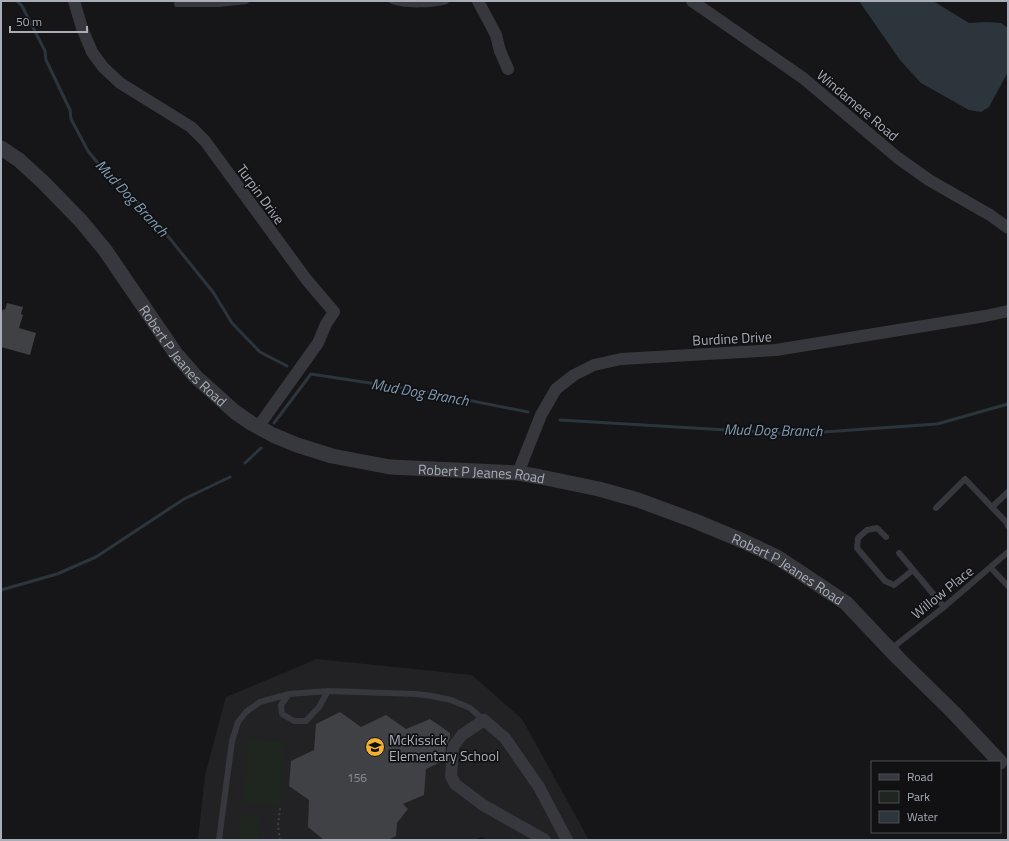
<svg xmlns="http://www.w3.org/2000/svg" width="1009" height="841" viewBox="0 0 1009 841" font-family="'Titillium Web',sans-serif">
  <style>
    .built { fill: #222225 }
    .green { fill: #1e261f }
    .water { fill: #2c353c }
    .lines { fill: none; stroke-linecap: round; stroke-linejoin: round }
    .stream { stroke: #2c353c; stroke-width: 3 }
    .building { fill: #404145 }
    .path { stroke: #3d3f44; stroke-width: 2; stroke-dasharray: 2 3; stroke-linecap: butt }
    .service { stroke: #37383d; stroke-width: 6 }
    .minor { stroke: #37383d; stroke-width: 12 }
    .tertiary { stroke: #37383d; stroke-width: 15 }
    .labels { text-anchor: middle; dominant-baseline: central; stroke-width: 3.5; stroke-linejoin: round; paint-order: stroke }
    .number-label { font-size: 12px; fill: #8e929b }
    .street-label { font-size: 14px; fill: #a8adb8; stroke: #111113 }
    .poi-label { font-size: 14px; fill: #a8adb8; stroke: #111113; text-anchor: start }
    .water-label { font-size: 15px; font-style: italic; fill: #7f9bb3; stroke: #111113 }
  </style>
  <rect width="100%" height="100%" fill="#161618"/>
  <!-- built -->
  <polygon class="built" points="317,659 472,675 522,719 589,840 487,840 482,837 474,840 198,840 205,775 226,697"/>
  <!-- green -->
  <g class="green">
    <polygon points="247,739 285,742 280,806 243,803"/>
    <polygon points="246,814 255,816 260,820 259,840 238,840 241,817"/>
  </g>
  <!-- water -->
  <polygon class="water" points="859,1 933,1 969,23 986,22 1001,23 1008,28 1008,72 989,107 981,112 969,110 921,83 900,60"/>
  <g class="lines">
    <!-- stream -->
    <g class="stream">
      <polyline points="17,1 22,6 45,51 46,60 70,110 71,119 88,151 105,172 110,174 154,219 213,292 232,323 260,352 287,366"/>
      <polyline points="560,420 795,434 937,424 1008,404"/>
      <polyline points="274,423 311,374 422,391 528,412"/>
      <polyline points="245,463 261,448"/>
      <polyline points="1,590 57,574 96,557 184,499 230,477"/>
    </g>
  </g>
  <!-- building -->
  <g class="building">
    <polygon points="7,303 23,307 21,314 23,315 19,328 36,333 30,355 1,347 1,315 3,309 5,310"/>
    <polygon points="340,712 361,727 386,715 406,729 430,719 450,733 450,738 446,746 445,760 426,769 424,795 403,804 408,809 397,823 396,836 388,840 324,840 308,827 309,800 289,786 291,761 314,750 316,724"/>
  </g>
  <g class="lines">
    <!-- path -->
    <polyline class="path" points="280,840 278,826 280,808"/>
    <!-- service -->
    <g class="service">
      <path d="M392 1C406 6 431 5 446 1"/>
      <polyline points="177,4 219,4 246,1"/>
      <polyline points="992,507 1008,492"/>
      <polyline points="936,508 965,479 1007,523 1008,526"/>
      <polyline points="886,537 877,528 867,530 858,538 857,548 885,581 894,585 913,570"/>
      <polyline points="899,553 944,607"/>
      <polyline points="991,568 1008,586"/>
      <polyline points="891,649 944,607 1008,552"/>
      <polyline points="328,691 319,707 306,721 294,721 282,714 281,705 289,694 328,691 416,694 432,696 451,700 470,708 484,720"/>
      <polyline points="219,840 232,741 238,722 246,712 260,702 289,694"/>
    </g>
    <!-- minor -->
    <g class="minor">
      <polyline points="74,1 82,28 92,52 103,67 120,83 191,127 205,141 306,279 334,312 326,324 318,343 258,427"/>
      <polyline points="478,1 496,35 500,51 508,69"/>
      <polyline points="692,1 803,78 898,158 929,180 990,215 1008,228"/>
      <polyline points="518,473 541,415 556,389 574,375 594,365 621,359 776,350 985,316 1008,311"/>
      <polyline points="545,840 483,805 455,784 451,776 453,747 462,735 484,720 505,738 539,787 567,840"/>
    </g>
    <!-- tertiary -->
    <path class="tertiary" id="s1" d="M1 148 19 160 43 182 81 221 105 250 176 354 196 377 235 412 251 423 273 435 297 445 332 456 390 467 518 473 541 477 599 489 638 500 695 521 743 541 777 557 846 603 898 658 954 713 1000 762"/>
  </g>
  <!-- icons -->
  <defs>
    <symbol id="school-disc" viewBox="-11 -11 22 22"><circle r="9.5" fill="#f2b134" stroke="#111113"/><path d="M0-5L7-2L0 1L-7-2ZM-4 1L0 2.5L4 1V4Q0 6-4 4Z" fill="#111"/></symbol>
  </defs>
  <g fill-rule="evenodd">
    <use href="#school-disc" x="364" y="736" width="22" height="22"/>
  </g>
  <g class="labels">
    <!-- number labels -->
    <g class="number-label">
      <text x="357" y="777">156</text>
    </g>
    <!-- street labels -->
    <g class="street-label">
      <text transform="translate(858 105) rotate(40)">Windamere Road</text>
      <text transform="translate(261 194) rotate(54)">Turpin Drive</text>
      <text transform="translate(732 338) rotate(-3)">Burdine Drive</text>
      <text stroke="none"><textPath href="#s1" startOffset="278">Robert P Jeanes Road</textPath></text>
      <text stroke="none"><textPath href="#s1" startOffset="613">Robert P Jeanes Road</textPath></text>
      <text stroke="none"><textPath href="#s1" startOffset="938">Robert P Jeanes Road</textPath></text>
      <text transform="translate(942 592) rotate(-39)">Willow Place</text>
    </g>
    <!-- poi labels -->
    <g class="poi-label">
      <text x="389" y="739">McKissick<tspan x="389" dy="16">Elementary School</tspan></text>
    </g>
    <!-- water labels -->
    <g class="water-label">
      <text transform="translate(132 198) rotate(47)">Mud Dog Branch</text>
      <text transform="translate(420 392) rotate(10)">Mud Dog Branch</text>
      <text transform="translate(773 430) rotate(1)">Mud Dog Branch</text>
    </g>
  </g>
  <!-- border -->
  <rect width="1009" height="841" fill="none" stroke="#a8adb8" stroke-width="4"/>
  <!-- legend -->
  <rect x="871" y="761" width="130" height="72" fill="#111113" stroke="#4d4f55"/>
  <rect x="879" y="774" width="20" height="6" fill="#37383d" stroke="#4d4f55"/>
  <text x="907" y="781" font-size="12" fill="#a8adb8">Road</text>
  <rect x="879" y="791" width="20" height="12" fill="#1e261f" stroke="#4d4f55"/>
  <text x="907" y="801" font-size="12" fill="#a8adb8">Park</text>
  <rect x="879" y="811" width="20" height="12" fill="#2c353c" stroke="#4d4f55"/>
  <text x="907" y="821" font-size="12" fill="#a8adb8">Water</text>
  <!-- scale -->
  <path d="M10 26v6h77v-6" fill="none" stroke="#a8adb8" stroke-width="2"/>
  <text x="16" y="26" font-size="12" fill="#a8adb8" stroke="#111113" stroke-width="3" paint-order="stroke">50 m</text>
</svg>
